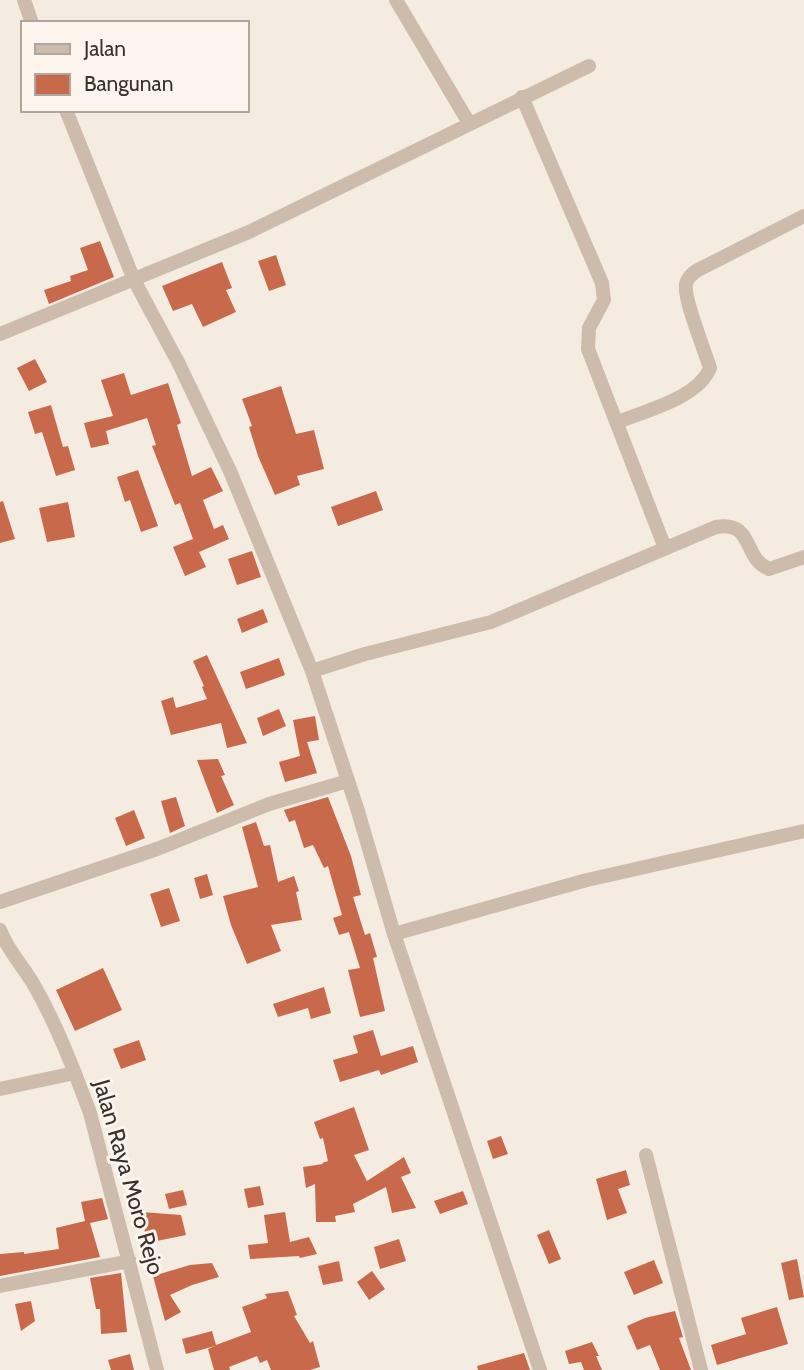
<svg xmlns="http://www.w3.org/2000/svg" width="804" height="1370" viewBox="0 0 804 1370" font-family="Cabin,sans-serif">
  <style>
    .building { fill: #c8694b }
    .lines { fill: none; stroke-linecap: round; stroke-linejoin: round }
    .minor { stroke: #cdbbac; stroke-width: 14 }
    .labels { text-anchor: middle; dominant-baseline: central; stroke-width: 6; stroke-linejoin: round; paint-order: stroke }
    .street-label { font-size: 23px; fill: #3b302b; stroke: #fbf5ee }
  </style>
  <rect width="100%" height="100%" fill="#f4ebe1"/>
  <!-- building -->
  <g class="building">
    <polygon points="100,241 114,277 49,304 44,290 71,281 70,276 88,270 80,248"/>
    <polygon points="276,255 286,285 269,291 258,261"/>
    <polygon points="222,262 232,288 226,290 236,312 203,327 192,304 173,311 162,286"/>
    <polygon points="35,359 47,382 29,391 17,368"/>
    <polygon points="124,373 131,395 168,383 181,423 177,425 192,476 211,467 223,491 203,500 214,529 223,525 229,539 199,552 206,567 185,576 173,547 193,539 180,503 175,505 152,446 156,445 147,418 106,431 109,444 91,448 84,423 113,416 101,380"/>
    <polygon points="281,386 296,434 314,430 324,469 297,476 300,485 275,495 258,456 249,427 252,426 242,399"/>
    <polygon points="51,405 63,447 68,446 75,470 56,476 42,432 35,434 28,412"/>
    <polygon points="138,470 158,526 141,532 130,500 125,502 117,477"/>
    <polygon points="376,491 383,510 338,526 331,507"/>
    <polygon points="3,501 15,539 0,543 0,502"/>
    <polygon points="68,502 75,537 47,542 39,508"/>
    <polygon points="252,551 261,577 237,585 228,559"/>
    <polygon points="263,609 268,622 242,633 237,619"/>
    <polygon points="207,655 247,743 227,748 221,723 171,735 161,701 173,697 176,708 207,699 202,687 204,686 193,661"/>
    <polygon points="279,658 285,675 246,689 240,672"/>
    <polygon points="279,709 286,726 263,736 257,718"/>
    <polygon points="315,716 319,740 307,742 317,773 285,782 279,762 300,756 293,720"/>
    <polygon points="218,759 225,775 221,776 234,805 217,813 197,760"/>
    <polygon points="176,797 185,826 170,833 161,801"/>
    <polygon points="328,797 351,856 361,895 353,897 365,935 370,933 377,957 373,958 385,1011 360,1017 348,970 360,968 349,932 339,935 333,918 342,915 328,866 324,868 313,845 304,848 295,820 289,822 284,810"/>
    <polygon points="134,810 145,838 126,846 115,818"/>
    <polygon points="256,822 264,846 270,845 278,882 294,876 299,891 296,892 302,920 271,925 281,951 247,964 231,925 223,896 258,887 242,827"/>
    <polygon points="207,874 213,895 200,899 194,878"/>
    <polygon points="169,888 180,921 161,927 150,894"/>
    <polygon points="103,968 122,1010 75,1031 56,990"/>
    <polygon points="324,987 331,1013 311,1019 308,1008 278,1017 273,1004"/>
    <polygon points="373,1030 381,1056 413,1046 418,1062 381,1075 379,1070 340,1082 333,1060 358,1053 353,1036"/>
    <polygon points="139,1040 146,1060 121,1069 113,1049"/>
    <polygon points="354,1107 369,1150 354,1155 367,1181 404,1157 411,1173 401,1177 416,1208 392,1213 386,1187 353,1204 355,1212 335,1216 336,1222 316,1222 315,1184 306,1188 303,1167 323,1164 322,1163 328,1161 323,1138 320,1139 314,1122"/>
    <polygon points="501,1136 508,1154 493,1159 487,1141"/>
    <polygon points="626,1170 630,1185 618,1189 627,1213 607,1220 596,1179"/>
    <polygon points="260,1186 264,1205 248,1208 244,1189"/>
    <polygon points="183,1190 187,1205 169,1209 165,1194"/>
    <polygon points="463,1191 468,1204 440,1214 434,1201"/>
    <polygon points="102,1198 108,1219 90,1223 100,1257 0,1276 0,1254 24,1252 24,1254 59,1249 56,1228 85,1221 81,1202"/>
    <polygon points="141,1212 181,1215 186,1235 147,1243"/>
    <polygon points="285,1212 290,1242 309,1237 317,1254 300,1258 299,1256 250,1259 248,1245 268,1243 264,1215"/>
    <polygon points="549,1230 561,1259 549,1264 537,1235"/>
    <polygon points="399,1239 406,1261 380,1269 374,1247"/>
    <polygon points="797,1259 804,1297 789,1300 781,1263"/>
    <polygon points="654,1260 663,1283 634,1295 624,1272"/>
    <polygon points="339,1261 343,1281 323,1285 318,1266"/>
    <polygon points="212,1263 219,1277 192,1285 170,1295 181,1312 165,1321 153,1276 190,1265"/>
    <polygon points="372,1271 385,1289 369,1300 357,1282"/>
    <polygon points="121,1273 127,1332 101,1334 100,1309 96,1309 90,1278"/>
    <polygon points="288,1291 297,1315 294,1316 310,1343 313,1341 320,1367 310,1370 271,1370 267,1360 260,1363 257,1356 229,1367 230,1370 214,1370 208,1349 215,1346 186,1354 182,1339 212,1331 216,1345 251,1332 242,1307 267,1298 265,1294"/>
    <polygon points="31,1301 35,1321 21,1331 15,1304"/>
    <polygon points="777,1307 788,1344 717,1365 711,1345 746,1334 741,1318"/>
    <polygon points="675,1311 683,1337 679,1338 691,1370 660,1370 650,1345 637,1350 627,1326 645,1318"/>
    <polygon points="592,1342 599,1356 596,1356 602,1370 584,1370 581,1362 569,1364 565,1351"/>
    <polygon points="524,1353 530,1370 478,1370 477,1366"/>
    <polygon points="130,1354 134,1370 111,1370 108,1360"/>
  </g>
  <g class="lines">
    <!-- minor -->
    <g class="minor">
      <polyline points="24,0 32,23"/>
      <polyline points="396,0 469,123"/>
      <polyline points="522,97 602,283 604,300 589,328 588,349 665,548"/>
      <polyline points="66,110 134,280 179,364 230,471 312,671 357,808 394,934 540,1370"/>
      <polyline points="0,334 249,232 589,66"/>
      <path d="M618 422C647 410 698 398 710 368 705 351 683 298 686 284 687 278 691 275 696 271L804 216"/>
      <path d="M312 671 365 654 491 622 716 527C755 521 742 558 769 569L804 557"/>
      <polyline points="0,902 157,849 269,804 348,781"/>
      <path d="M0 930C8 951 23 966 34 985 57 1025 74 1070 90 1113L157 1370"/>
      <polyline points="394,934 587,880 804,831"/>
      <polyline points="0,1089 75,1073"/>
      <polyline points="646,1155 701,1370"/>
      <polyline points="0,1286 130,1261"/>
    </g>
  </g>
  <g class="labels">
    <!-- street labels -->
    <g class="street-label">
      <text transform="translate(129 1177) rotate(74)">Jalan Raya Moro Rejo</text>
    </g>
  </g>
  <!-- legend -->
  <rect x="21" y="21" width="228" height="91" fill="#fbf5ee" stroke="#aea6a0" stroke-width="2"/>
  <rect x="35" y="44" width="35" height="10" fill="#cdbbac" stroke="#aea6a0" stroke-width="2"/>
  <text x="84" y="56" font-size="21" fill="#3b302b">Jalan</text>
  <rect x="35" y="74" width="35" height="21" fill="#c8694b" stroke="#aea6a0" stroke-width="2"/>
  <text x="84" y="91" font-size="21" fill="#3b302b">Bangunan</text>
</svg>
